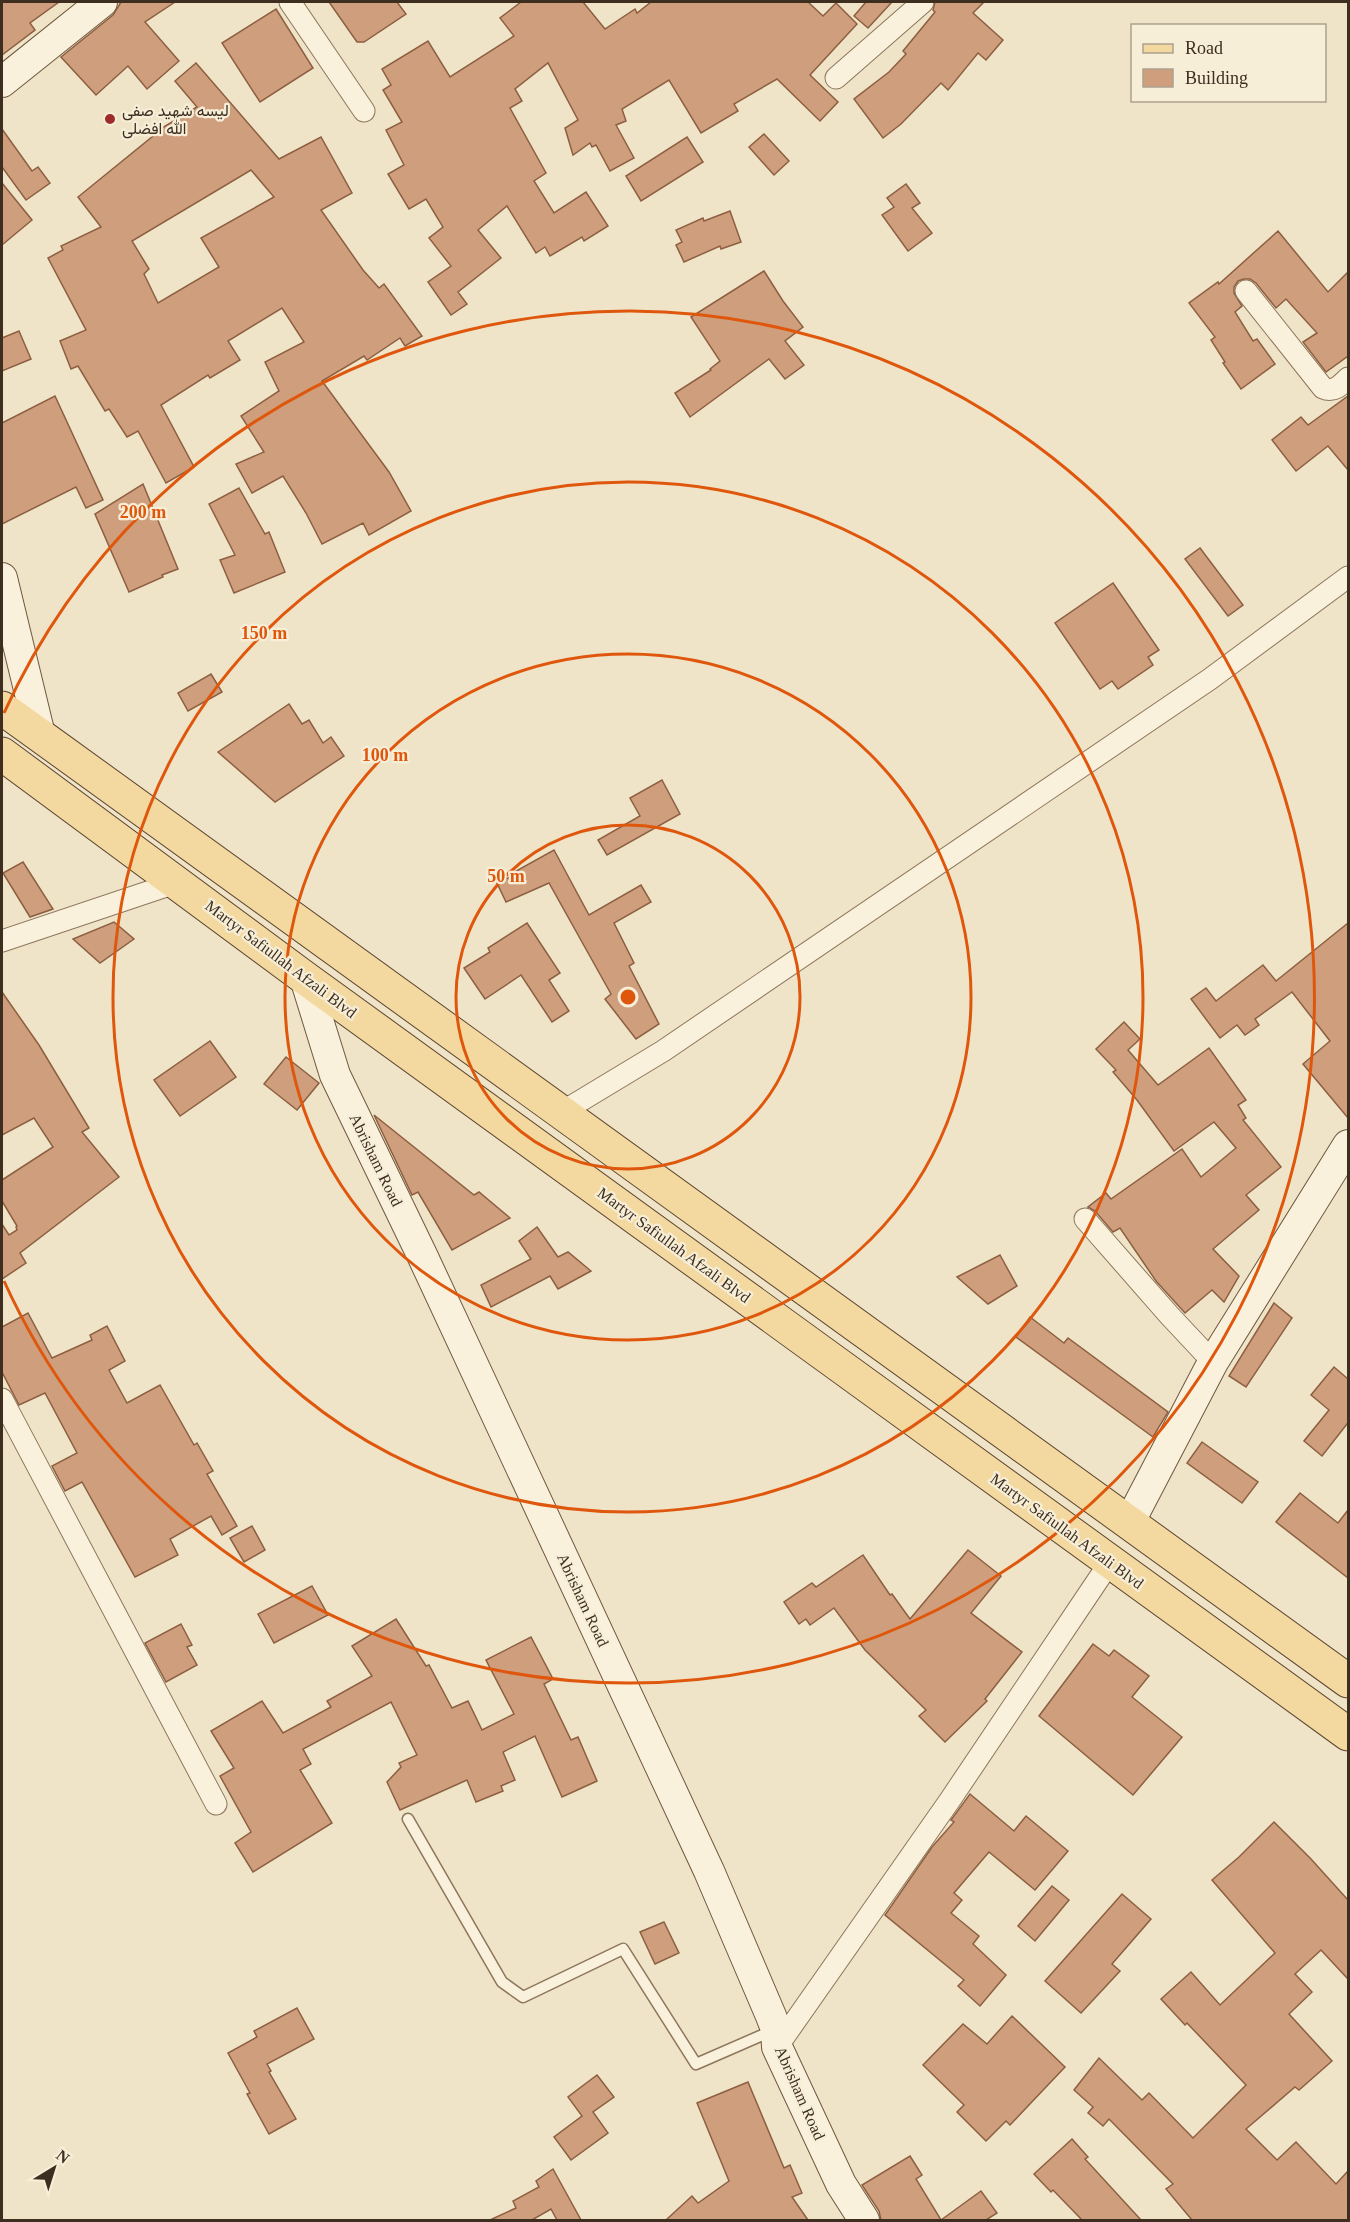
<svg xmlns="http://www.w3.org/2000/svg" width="1350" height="2222" viewBox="0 0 1350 2222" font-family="'Times New Roman',Vazirmatn,serif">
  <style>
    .building { fill: #cf9f7d; stroke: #8d5f41; stroke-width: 1.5; fill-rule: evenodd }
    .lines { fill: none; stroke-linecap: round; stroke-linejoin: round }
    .lane-casing { stroke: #8d765c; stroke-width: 13 }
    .street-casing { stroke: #8d765c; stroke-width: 23 }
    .secondary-casing { stroke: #6f573f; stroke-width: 32 }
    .primary-casing { stroke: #5b4430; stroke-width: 35 }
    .lane { stroke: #faf1dc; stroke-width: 10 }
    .street { stroke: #faf1dc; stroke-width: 21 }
    .secondary { stroke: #faf1dc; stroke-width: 30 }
    .primary { stroke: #f3d9a0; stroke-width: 33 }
    .ring { fill: none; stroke: #df570d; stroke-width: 3 }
    .poi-dot { fill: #9e2a2b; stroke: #f7eed8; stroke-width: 2 }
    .labels { text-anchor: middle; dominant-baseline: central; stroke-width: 4.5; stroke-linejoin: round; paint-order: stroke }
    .poi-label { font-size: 16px; fill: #3d2e20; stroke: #f7eed8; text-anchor: start }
    .street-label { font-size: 16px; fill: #3d2e20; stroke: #f7eed8 }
    .centre { fill: #df570d; stroke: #f7eed8; stroke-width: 3 }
    .ring-label { font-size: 18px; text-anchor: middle; font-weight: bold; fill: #df570d; stroke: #f7eed8; stroke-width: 4.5; stroke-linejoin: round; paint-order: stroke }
  </style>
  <rect width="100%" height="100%" fill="#f0e4c8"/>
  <!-- building -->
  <g class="building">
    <polygon points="2,2 59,2 30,23 35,30 2,55"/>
    <polygon points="121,2 175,2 145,22 179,61 147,89 128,66 96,95 61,57 113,15"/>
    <polygon points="329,2 397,2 406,14 364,42 357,42"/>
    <polygon points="521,2 583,2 605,29 635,9 637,13 651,2 808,2 823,16 836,3 857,24 810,75 838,102 820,121 777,79 734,104 738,111 701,133 669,80 622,109 626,121 616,125 634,158 610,171 596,145 592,147 590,143 573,155 565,128 578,120 548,63 515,89 522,101 510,108 546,173 534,181 554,213 586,192 608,226 584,241 582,237 550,256 545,247 536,253 507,206 478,230 501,258 458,292 467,304 451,315 428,282 451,266 429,238 443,227 426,199 409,209 388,174 404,165 386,130 402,122 383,90 391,85 382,69 428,41 450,77 514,36 500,18"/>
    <polygon points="866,2 892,2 868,28 854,16"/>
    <polygon points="935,2 984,2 973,13 1003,40 986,60 978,53 948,90 941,83 901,124 883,138 854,99 889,72 906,54 903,51 935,12 933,10"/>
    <polygon points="276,9 313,68 260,102 222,43"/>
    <path d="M196 63 279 159 321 137 352 193 321 210 363 270 379 288 384 284 422 336 405 346 400 338 367 360 364 356 322 381 389 472 411 511 369 535 363 523 322 544 306 513 283 476 252 493 236 464 264 452 241 416 279 391 265 362 304 342 282 308 228 341 240 360 210 378 208 375 161 405 194 467 166 483 138 431 127 437 109 409 105 411 78 366 71 369 60 341 86 330 48 258 63 250 61 246 101 227 78 197 153 136 152 134 197 107 175 81ZM251 170 274 197 201 238 219 267 158 303 144 274 149 269 132 241Z"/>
    <polygon points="2,129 32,171 38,167 50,183 26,200 2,167"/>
    <polygon points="764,134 789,161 774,175 749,147"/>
    <polygon points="687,137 703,162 641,201 626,176"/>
    <polygon points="2,183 32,220 2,245"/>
    <polygon points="906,184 920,203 912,208 932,233 908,251 882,215 894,207 887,198"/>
    <polygon points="730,211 741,242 721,249 720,246 684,262 676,245 682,242 676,230 703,218 704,221"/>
    <polygon points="1278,231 1328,292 1348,272 1348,356 1326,372 1303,342 1317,333 1286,299 1276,308 1256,283 1250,279 1244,279 1238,281 1234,287 1234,293 1242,306 1235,312 1253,341 1257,339 1275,364 1241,389 1223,363 1225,362 1211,340 1215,337 1189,303 1218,282 1219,284"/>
    <polygon points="764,271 783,301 803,327 785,341 804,365 785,379 769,359 690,417 675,393 711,370 710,369 720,361 691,317"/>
    <polygon points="19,331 31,359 2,371 2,338"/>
    <polygon points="55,396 103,500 86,508 76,487 2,524 2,423"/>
    <polygon points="1348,396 1348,470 1328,446 1296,471 1272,440 1301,417 1308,425"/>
    <polygon points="143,484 178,569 162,575 163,577 129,592 95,514"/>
    <polygon points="239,488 265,534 269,532 285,572 234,593 220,560 235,555 209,504"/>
    <polygon points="1200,548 1243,605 1228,616 1185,559"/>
    <polygon points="1113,583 1159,650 1148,657 1153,665 1118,689 1112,681 1100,689 1055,623"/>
    <polygon points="211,674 222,692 188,711 178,693"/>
    <polygon points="289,704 302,724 309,720 323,743 331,737 344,756 275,802 218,752"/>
    <polygon points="662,780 680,814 607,855 598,840 640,816 630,798"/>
    <polygon points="554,850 589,915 641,885 651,902 614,923 634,963 629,966 659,1024 636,1039 605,999 611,994 549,883 506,902 497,883 517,874 516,871"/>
    <polygon points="23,862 53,909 30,917 3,873"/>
    <polygon points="114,922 134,939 100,963 73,939"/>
    <polygon points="527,923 560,973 549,980 569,1011 552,1022 521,975 485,999 464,968 490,952 488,948"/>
    <polygon points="1348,923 1348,1118 1303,1064 1330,1041 1292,992 1255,1019 1259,1025 1245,1035 1237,1025 1220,1038 1191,999 1206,988 1216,1001 1263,965 1276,981"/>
    <polygon points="2,992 39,1045 89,1128 82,1132 119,1177 20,1253 26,1263 2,1279 2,1224 9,1235 17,1230 16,1227 17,1226 2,1201 2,1180 53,1147 34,1118 2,1135"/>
    <polygon points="1124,1022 1140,1039 1128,1050 1158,1085 1209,1048 1246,1100 1238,1105 1246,1118 1243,1120 1281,1167 1246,1195 1259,1210 1213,1249 1239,1276 1224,1302 1212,1290 1185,1313 1156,1281 1120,1228 1113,1232 1095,1211 1088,1207 1106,1193 1111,1199 1182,1149 1201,1177 1236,1148 1214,1122 1174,1151 1137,1100 1113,1072 1116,1070 1096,1049"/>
    <polygon points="210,1041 236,1077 180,1116 154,1080"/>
    <polygon points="286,1057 319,1083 297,1110 264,1084"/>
    <polygon points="374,1115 474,1195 479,1192 510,1218 452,1250 418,1192 412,1195"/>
    <polygon points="537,1227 558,1257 568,1252 591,1271 558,1289 550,1276 491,1307 481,1285 531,1259 519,1241"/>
    <polygon points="1000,1255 1017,1286 988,1304 957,1277"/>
    <polygon points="1274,1303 1292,1318 1246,1387 1229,1376"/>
    <polygon points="28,1313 52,1358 92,1340 90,1335 107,1326 125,1361 109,1370 127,1403 160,1385 194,1445 197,1443 213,1471 207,1474 237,1526 222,1535 211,1516 170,1539 178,1555 135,1577 82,1482 65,1491 52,1466 77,1453 45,1393 19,1405 2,1372 2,1327"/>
    <polygon points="1030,1317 1064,1343 1068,1338 1168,1412 1153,1437 1016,1337"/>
    <polygon points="1334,1367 1348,1379 1348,1426 1347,1424 1322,1456 1304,1441 1329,1410 1311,1395"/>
    <polygon points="1202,1442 1258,1482 1242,1503 1187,1463"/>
    <polygon points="1300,1493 1338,1523 1348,1510 1348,1578 1276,1522"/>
    <polygon points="252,1526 265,1550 244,1562 230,1538"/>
    <polygon points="968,1550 1001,1576 971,1613 1022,1652 985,1699 987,1701 945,1742 919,1716 926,1710 865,1650 834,1608 810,1625 806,1619 799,1624 784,1602 812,1583 816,1587 863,1555 890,1595 892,1594 910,1619"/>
    <polygon points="312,1586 328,1615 274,1643 258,1614"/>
    <polygon points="396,1619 426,1666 429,1665 452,1708 468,1701 482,1730 514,1714 486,1660 531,1637 553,1679 544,1684 571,1740 578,1737 597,1781 562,1797 535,1736 503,1752 515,1780 501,1786 503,1791 476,1802 467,1780 400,1810 387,1782 401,1767 399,1763 417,1755 391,1702 303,1749 311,1764 300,1770 332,1823 253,1872 235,1843 251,1832 220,1776 234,1768 211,1731 262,1701 283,1733 331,1707 327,1701 372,1676 352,1646"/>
    <polygon points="181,1624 192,1645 187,1647 197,1665 166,1682 145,1643"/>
    <polygon points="1093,1644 1109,1656 1114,1650 1149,1676 1132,1697 1182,1737 1133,1795 1039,1716"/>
    <polygon points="970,1794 1014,1831 1026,1816 1068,1851 1035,1890 989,1852 954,1893 962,1900 951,1913 979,1936 973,1944 1006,1975 980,2006 958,1986 964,1980 885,1915 932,1847 954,1822 951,1820"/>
    <polygon points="1274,1822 1311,1859 1348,1900 1348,1979 1321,1950 1295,1974 1312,1992 1289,2014 1332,2061 1299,2090 1295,2087 1246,2129 1277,2160 1296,2142 1336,2184 1348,2171 1348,2220 1192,2220 1166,2189 1173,2184 1109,2119 1103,2126 1088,2113 1093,2107 1074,2090 1099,2058 1142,2100 1149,2093 1193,2138 1246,2085 1187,2023 1185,2025 1161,1999 1191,1972 1220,2005 1275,1953 1212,1880 1239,1857"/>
    <polygon points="1052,1886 1069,1900 1035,1941 1018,1926"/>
    <polygon points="1122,1894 1151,1919 1112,1964 1120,1971 1081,2013 1045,1981"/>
    <polygon points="664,1922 679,1953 655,1964 640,1932"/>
    <polygon points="297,2008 314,2039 267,2064 271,2071 269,2072 296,2119 269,2134 247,2094 250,2093 228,2053 257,2037 254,2031"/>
    <polygon points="1012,2016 1065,2067 1010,2125 1006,2121 986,2141 957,2112 964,2105 923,2065 963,2024 987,2044"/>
    <polygon points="597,2075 614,2097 593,2112 608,2133 571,2160 554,2137 582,2116 568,2097"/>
    <polygon points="748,2082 784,2168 790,2165 802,2193 792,2197 808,2220 666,2220 692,2196 698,2203 729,2181 697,2103"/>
    <polygon points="1072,2139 1088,2157 1085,2159 1141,2220 1082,2220 1053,2190 1051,2192 1034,2174"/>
    <polygon points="910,2156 922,2175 916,2179 941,2220 981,2191 997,2213 986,2220 881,2220 879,2211 862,2185"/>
    <polygon points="553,2169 581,2220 557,2220 551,2209 532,2220 490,2220 516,2208 513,2201 539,2187 536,2181"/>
  </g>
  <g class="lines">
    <defs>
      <polyline id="lane" points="408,1819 502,1982 523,1997 623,1949 696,2064 774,2030"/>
      <g id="street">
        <polyline points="290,2 364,111"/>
        <polyline points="836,78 923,2"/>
        <path d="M1246 291 1323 388C1334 393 1341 385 1348 378"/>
        <polyline points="2,941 178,882"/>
        <polyline points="562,1112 663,1051 1210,679 1348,577"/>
        <polyline points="1085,1219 1169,1315 1213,1362"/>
        <polyline points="2,1399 216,1804"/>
        <polyline points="777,2047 950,1800 1110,1562"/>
      </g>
      <g id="secondary">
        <polyline points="2,82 102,2"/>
        <polyline points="2,578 40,735"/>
        <polyline points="305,978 335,1075 422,1255 709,1871 771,2016 776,2029 777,2047 841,2184 864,2220"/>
        <polyline points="1129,1523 1213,1362 1348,1145"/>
      </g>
      <g id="primary">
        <polyline points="2,708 1348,1681"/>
        <polyline points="2,754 305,978 1348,1734"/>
      </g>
    </defs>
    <!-- lane casing -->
    <use href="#lane" class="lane-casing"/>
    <!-- street casing -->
    <use href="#street" class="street-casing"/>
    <!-- secondary casing -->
    <use href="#secondary" class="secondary-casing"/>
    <!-- primary casing -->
    <use href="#primary" class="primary-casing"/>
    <!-- lane -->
    <use href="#lane" class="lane"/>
    <!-- street -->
    <use href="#street" class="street"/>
    <!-- secondary -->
    <use href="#secondary" class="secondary"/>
    <!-- primary -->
    <use href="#primary" class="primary"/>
  </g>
  <!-- distance rings -->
  <g class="ring">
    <circle cx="628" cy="997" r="172"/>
    <circle cx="628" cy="997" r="343"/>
    <circle cx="628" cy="997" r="515"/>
    <path d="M4 713A686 686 0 1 1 4 1281"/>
  </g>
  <!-- markers -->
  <circle class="poi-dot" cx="110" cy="119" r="6"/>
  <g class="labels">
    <!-- poi labels -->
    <g class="poi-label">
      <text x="122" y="110">لیسه شهید صفی<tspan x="122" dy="18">الله افضلی</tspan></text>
    </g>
    <!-- street labels -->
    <g class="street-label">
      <text transform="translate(281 959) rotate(37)">Martyr Safiullah Afzali Blvd</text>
      <text transform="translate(376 1160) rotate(64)">Abrisham Road</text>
      <text transform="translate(674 1245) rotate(36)">Martyr Safiullah Afzali Blvd</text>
      <text transform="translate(1067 1531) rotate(36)">Martyr Safiullah Afzali Blvd</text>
      <text transform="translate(583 1600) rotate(65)">Abrisham Road</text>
      <text transform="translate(800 2093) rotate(66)">Abrisham Road</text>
    </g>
  </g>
  <circle cx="628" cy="997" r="9" class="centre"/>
  <g class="ring-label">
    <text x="143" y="518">200 m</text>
    <text x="264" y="639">150 m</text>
    <text x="385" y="761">100 m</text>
    <text x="506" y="882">50 m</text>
  </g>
  <!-- border -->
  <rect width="1350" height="2222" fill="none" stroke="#3d2e20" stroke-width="6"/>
  <!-- legend -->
  <rect x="1131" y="24" width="195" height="78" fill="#f7eed8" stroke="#ada18e" stroke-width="1.5"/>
  <rect x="1143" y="44" width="30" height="9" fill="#f3d9a0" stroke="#ada18e" stroke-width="1.5"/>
  <text x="1185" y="54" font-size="18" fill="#3d2e20">Road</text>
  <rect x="1143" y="69" width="30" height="18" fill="#cf9f7d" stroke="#ada18e" stroke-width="1.5"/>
  <text x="1185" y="84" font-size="18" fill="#3d2e20">Building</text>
  <!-- north arrow -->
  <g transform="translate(54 2168) rotate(38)" stroke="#f7eed8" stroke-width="4.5" paint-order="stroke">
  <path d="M0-4.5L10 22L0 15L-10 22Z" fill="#3d2e20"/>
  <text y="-9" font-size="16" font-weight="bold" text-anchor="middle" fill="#3d2e20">N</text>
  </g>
</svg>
